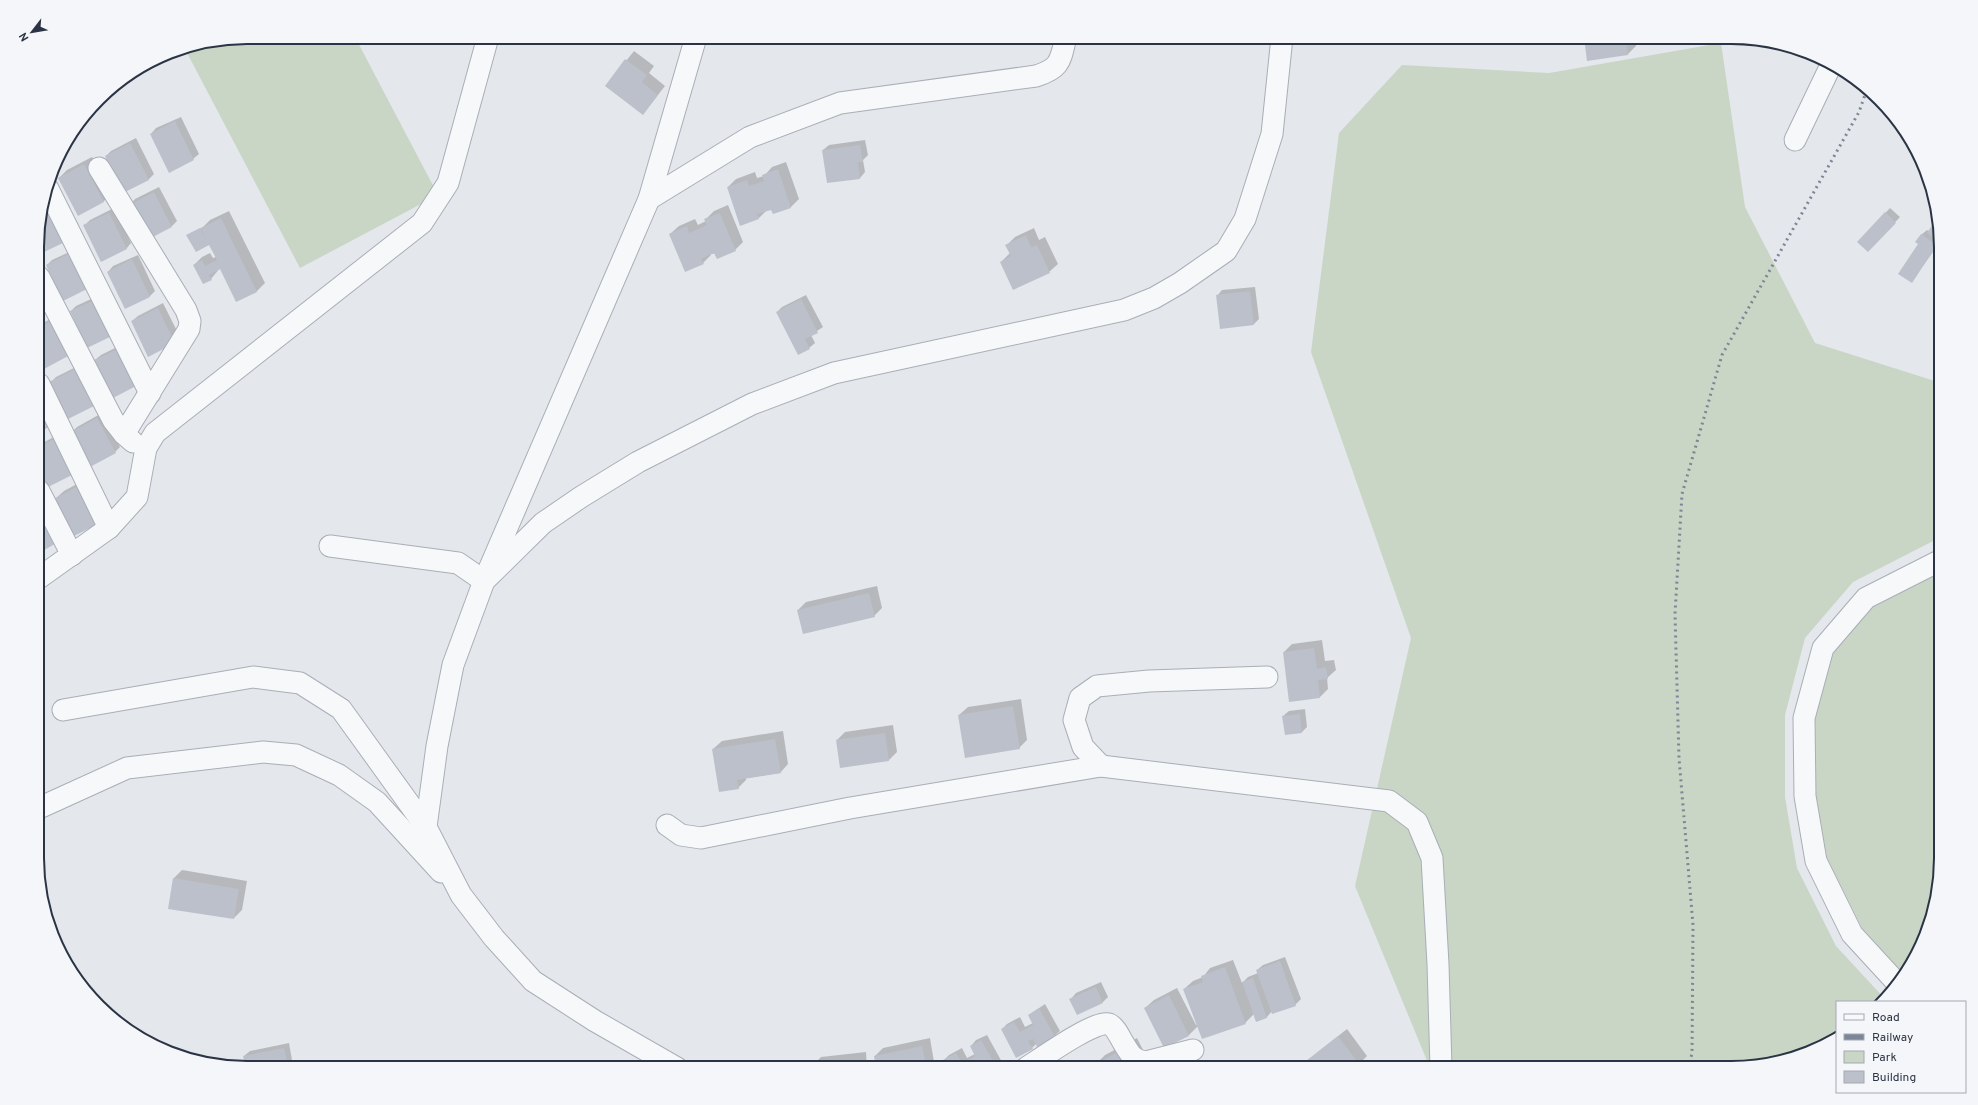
<svg xmlns="http://www.w3.org/2000/svg" width="1978" height="1105" viewBox="0 0 1978 1105" font-family="Overpass,sans-serif">
  <style>
    .green { fill: #c9d6c5 }
    .shadow { fill: #0003 }
    .building { fill: #bbc0ca }
    .lines { fill: none; stroke-linecap: round; stroke-linejoin: round }
    .minor-casing { stroke: #a9aeb7; stroke-width: 23 }
    .minor { stroke: #f7f8fa; stroke-width: 21 }
    .rail { stroke: #7d8696; stroke-width: 3; stroke-dasharray: 2 4; stroke-linecap: butt }
    .rim { fill: none; stroke: #2b3445; stroke-width: 2 }
  </style>
  <rect width="100%" height="100%" fill="#e4e7ec"/>
  <!-- green -->
  <g class="green">
    <polygon points="247,37 355,37 438,195 300,268 185,49"/>
    <polygon points="1721,43 1745,207 1815,343 1941,383 1941,537 1853,582 1805,638 1785,715 1785,797 1797,868 1836,946 1885,999 1883,1002 1837,1002 1836,1040 1785,1061 1744,1068 1430,1068 1355,886 1411,638 1311,352 1339,133 1402,65 1549,73"/>
    <polygon points="1941,572 1941,871 1934,912 1913,963 1904,974 1862,928 1827,858 1816,795 1815,719 1833,653 1873,607"/>
  </g>
  <!-- shadow -->
  <g class="shadow">
    <polygon points="1585,37 1635,37 1636,46 1628,54 1588,60"/>
    <polygon points="634,51 654,66 649,73 665,86 643,114 606,86"/>
    <polygon points="181,117 199,154 193,159 151,134 156,128"/>
    <polygon points="136,138 154,174 148,180 106,156 111,151"/>
    <polygon points="865,140 868,155 863,160 865,172 860,178 828,182 823,150 829,145"/>
    <polygon points="92,157 112,193 104,201 78,215 59,178 67,170"/>
    <polygon points="786,162 799,199 791,207 773,213 772,208 767,210 759,218 728,187 736,179 755,172 757,178 764,176 772,167"/>
    <polygon points="159,187 177,221 172,226 147,239 130,205 135,199"/>
    <polygon points="57,197 40,253 39,220 44,204"/>
    <polygon points="728,205 743,242 735,250 711,254 711,255 703,263 670,234 679,226 695,219 698,225 706,221 706,219 714,211"/>
    <polygon points="114,208 131,243 126,249 84,226 90,220"/>
    <polygon points="1890,208 1900,217 1868,251 1858,242"/>
    <polygon points="229,211 265,283 257,291 237,301 220,268 211,279 194,265 202,257 210,253 213,258 216,257 210,243 187,235 203,227 210,220"/>
    <polygon points="1938,219 1941,241 1911,282 1921,235 1927,230 1930,232"/>
    <polygon points="1034,228 1039,240 1045,237 1058,264 1049,272 1001,262 1010,253 1007,245 1015,237"/>
    <polygon points="78,248 94,282 47,265 52,260"/>
    <polygon points="138,255 155,291 150,296 125,308 108,272 113,266"/>
    <polygon points="1255,287 1259,319 1253,325 1217,296 1222,290"/>
    <polygon points="102,294 114,334 71,311 76,306"/>
    <polygon points="806,295 823,327 811,335 815,343 809,348 777,312 782,307"/>
    <polygon points="163,303 180,337 175,343 132,321 138,316"/>
    <polygon points="58,315 45,367 39,356 39,325"/>
    <polygon points="125,343 137,384 95,360 101,355"/>
    <polygon points="80,365 98,400 51,382 56,377"/>
    <polygon points="102,413 120,447 115,452 72,432 77,427"/>
    <polygon points="61,433 49,486 39,467 39,445"/>
    <polygon points="88,478 107,514 55,499 64,491"/>
    <polygon points="39,503 60,540 39,551"/>
    <polygon points="877,586 882,608 874,616 798,610 806,602"/>
    <polygon points="1322,640 1325,661 1334,660 1336,670 1327,678 1328,689 1320,697 1284,652 1292,644"/>
    <polygon points="1021,699 1027,740 1019,748 959,715 968,707"/>
    <polygon points="1305,709 1307,727 1302,732 1286,734 1283,716 1289,711"/>
    <polygon points="893,725 897,752 889,760 837,740 845,732"/>
    <polygon points="783,731 788,764 780,773 746,778 746,780 738,788 713,749 722,741"/>
    <polygon points="182,870 247,881 242,910 234,918 169,908 174,878"/>
    <polygon points="1285,957 1301,999 1295,1005 1272,1011 1267,1017 1257,1020 1254,1014 1245,1023 1198,1026 1189,1035 1165,1047 1145,1008 1154,1000 1177,988 1196,1025 1197,1025 1184,989 1193,981 1203,977 1210,968 1233,960 1242,983 1248,977 1258,973 1257,970 1263,965"/>
    <polygon points="1101,982 1108,997 1103,1002 1071,999 1076,993"/>
    <polygon points="1045,1004 1060,1031 1054,1036 1036,1044 1032,1048 1002,1029 1007,1024 1020,1017 1025,1027 1033,1023 1029,1015"/>
    <polygon points="1347,1029 1367,1056 1359,1064 1298,1068"/>
    <polygon points="987,1035 1002,1062 996,1068 948,1068 944,1060 949,1055 962,1048 967,1058 975,1054 971,1046 976,1040"/>
    <polygon points="930,1038 935,1068 877,1068 875,1056 883,1048"/>
    <polygon points="1137,1038 1152,1068 1083,1068 1091,1064 1093,1067 1105,1055"/>
    <polygon points="289,1043 292,1060 287,1065 244,1056 250,1051"/>
    <polygon points="866,1052 867,1068 813,1068 813,1065 821,1057"/>
  </g>
  <!-- building -->
  <g class="building">
    <polygon points="1584,37 1626,37 1628,55 1587,61"/>
    <polygon points="625,59 647,75 642,82 658,95 643,115 605,86"/>
    <polygon points="175,121 194,160 169,173 150,134"/>
    <polygon points="130,143 149,180 123,193 105,156"/>
    <polygon points="860,145 863,162 858,162 860,179 827,183 822,150"/>
    <polygon points="84,164 104,202 78,216 58,178"/>
    <polygon points="778,169 791,208 773,214 771,210 757,214 759,219 740,226 727,187 747,180 749,186 764,181 762,175"/>
    <polygon points="154,192 172,227 147,240 129,205"/>
    <polygon points="49,204 67,241 40,254 39,220 43,208"/>
    <polygon points="1885,212 1896,223 1868,252 1857,242"/>
    <polygon points="109,213 127,249 101,262 83,225"/>
    <polygon points="720,213 736,251 717,259 714,253 701,259 704,264 685,272 669,234 687,226 689,233 707,225 704,219"/>
    <polygon points="221,218 257,292 236,302 220,269 209,275 212,280 203,284 193,265 202,260 205,266 217,260 209,245 196,252 186,235 200,228 206,240 201,228"/>
    <polygon points="1937,218 1941,233 1939,241 1927,233"/>
    <polygon points="1921,234 1937,245 1912,283 1898,274 1918,244 1915,242"/>
    <polygon points="1026,235 1031,247 1037,245 1050,273 1013,290 1000,262 1011,256 1005,245"/>
    <polygon points="72,252 89,288 63,301 46,265"/>
    <polygon points="132,259 150,297 125,309 107,272"/>
    <polygon points="1250,291 1254,325 1220,329 1216,295"/>
    <polygon points="39,292 48,310 39,315"/>
    <polygon points="97,299 114,335 87,348 70,311"/>
    <polygon points="801,299 818,333 805,339 810,349 798,355 776,312"/>
    <polygon points="158,308 175,343 148,357 131,321"/>
    <polygon points="53,320 70,355 44,369 39,358 39,327"/>
    <polygon points="120,348 138,385 113,398 94,360"/>
    <polygon points="75,369 94,406 68,419 49,382"/>
    <polygon points="39,401 51,426 39,432"/>
    <polygon points="97,418 116,453 90,467 71,432"/>
    <polygon points="56,438 74,474 48,487 39,469 39,447"/>
    <polygon points="80,485 100,523 74,536 54,499"/>
    <polygon points="39,506 60,541 39,553"/>
    <polygon points="869,593 875,617 803,634 797,610"/>
    <polygon points="1314,648 1317,669 1326,667 1328,679 1318,680 1320,698 1289,702 1283,652"/>
    <polygon points="1013,706 1020,749 965,758 958,715"/>
    <polygon points="1300,714 1302,733 1285,735 1282,716"/>
    <polygon points="885,733 889,761 840,768 836,740"/>
    <polygon points="775,739 781,773 737,780 739,789 719,792 712,749"/>
    <polygon points="173,878 239,889 234,919 168,909"/>
    <polygon points="1280,961 1296,1006 1272,1014 1256,970"/>
    <polygon points="1225,967 1246,1024 1202,1039 1183,989 1203,982 1201,976"/>
    <polygon points="1253,978 1267,1018 1256,1022 1242,982"/>
    <polygon points="1096,987 1103,1003 1077,1015 1069,999"/>
    <polygon points="1169,995 1189,1036 1164,1048 1144,1008"/>
    <polygon points="1039,1008 1055,1037 1037,1047 1033,1039 1028,1041 1033,1049 1016,1058 1001,1029 1014,1022 1020,1032 1033,1025 1028,1015"/>
    <polygon points="1338,1036 1360,1065 1356,1068 1297,1068"/>
    <polygon points="981,1040 997,1068 947,1068 943,1060 956,1053 962,1063 975,1056 970,1046"/>
    <polygon points="922,1046 927,1068 876,1068 874,1056"/>
    <polygon points="284,1048 288,1066 279,1068 246,1068 243,1056"/>
    <polygon points="1125,1048 1136,1068 1093,1068 1092,1066"/>
    <polygon points="858,1060 859,1068 812,1068 812,1065"/>
  </g>
  <g class="lines">
    <defs>
      <g id="minor">
        <polyline points="1795,140 1832,63"/>
        <polyline points="99,168 186,310 190,321 189,329 124,434"/>
        <polyline points="48,189 150,393"/>
        <path d="M649 199 750 137 840 103 1036 76C1061 68 1060 61 1066 37"/>
        <polyline points="39,277 113,420 124,434 133,442"/>
        <polyline points="39,384 109,528"/>
        <polyline points="39,491 72,555"/>
        <polyline points="330,546 458,563 484,581 543,523 581,497 638,462 752,404 834,373 1124,310 1154,298 1180,283 1226,251 1245,219 1272,134 1282,37"/>
        <polyline points="39,578 109,528 137,497 146,448 155,433 422,223 448,183 488,37"/>
        <polyline points="63,710 253,677 300,683 341,709 426,827 461,895 494,938 533,981 595,1021 677,1068"/>
        <polyline points="1101,766 1083,747 1074,720 1080,698 1097,686 1149,681 1267,677"/>
        <polyline points="39,808 127,768 263,752 296,755 339,775 377,802 441,872"/>
        <polyline points="667,825 681,835 701,838 850,808 1101,766 1389,801 1417,822 1432,858 1438,964 1441,1068"/>
        <polyline points="426,827 437,746 453,665 484,581 649,199 696,37"/>
        <polyline points="1897,983 1852,934 1816,861 1805,796 1804,718 1823,648 1866,598 1941,560"/>
        <path d="M1026 1068C1040 1059 1096 1019 1109 1024 1116 1027 1120 1038 1124 1044 1130 1054 1133 1060 1146 1062L1193 1050"/>
      </g>
    </defs>
    <!-- minor casing -->
    <use href="#minor" class="minor-casing"/>
    <!-- minor -->
    <use href="#minor" class="minor"/>
    <!-- rail -->
    <polyline class="rail" points="1687,1068 1692,1054 1693,925 1679,758 1675,614 1682,494 1722,355 1859,112 1867,89"/>
  </g>
  <!-- crop -->
  <path d="M0 0H1978V1105H0ZM247 44H1731A203 203 0 0 1 1934 247V858A203 203 0 0 1 1731 1061H247A203 203 0 0 1 44 858V247A203 203 0 0 1 247 44Z" fill="#f4f6f9" fill-rule="evenodd"/>
  <path class="rim" d="M247 44H1731A203 203 0 0 1 1934 247V858A203 203 0 0 1 1731 1061H247A203 203 0 0 1 44 858V247A203 203 0 0 1 247 44Z"/>
  <!-- legend -->
  <rect x="1836" y="1001" width="130" height="92" fill="#f4f6f9" stroke="#a4a8b1"/>
  <rect x="1844" y="1014" width="20" height="6" fill="#f7f8fa" stroke="#a4a8b1"/>
  <text x="1872" y="1021" font-size="12" fill="#2b3445">Road</text>
  <rect x="1844" y="1034" width="20" height="6" fill="#7d8696" stroke="#a4a8b1"/>
  <text x="1872" y="1041" font-size="12" fill="#2b3445">Railway</text>
  <rect x="1844" y="1051" width="20" height="12" fill="#c9d6c5" stroke="#a4a8b1"/>
  <text x="1872" y="1061" font-size="12" fill="#2b3445">Park</text>
  <rect x="1844" y="1071" width="20" height="12" fill="#bbc0ca" stroke="#a4a8b1"/>
  <text x="1872" y="1081" font-size="12" fill="#2b3445">Building</text>
  <!-- north arrow -->
  <g transform="translate(32 32) rotate(239)" stroke="#f4f6f9" stroke-width="3" paint-order="stroke">
  <path d="M0-3L7 15L0 10L-7 15Z" fill="#2b3445"/>
  <text y="-6" font-size="11" font-weight="bold" text-anchor="middle" fill="#2b3445">N</text>
  </g>
</svg>
